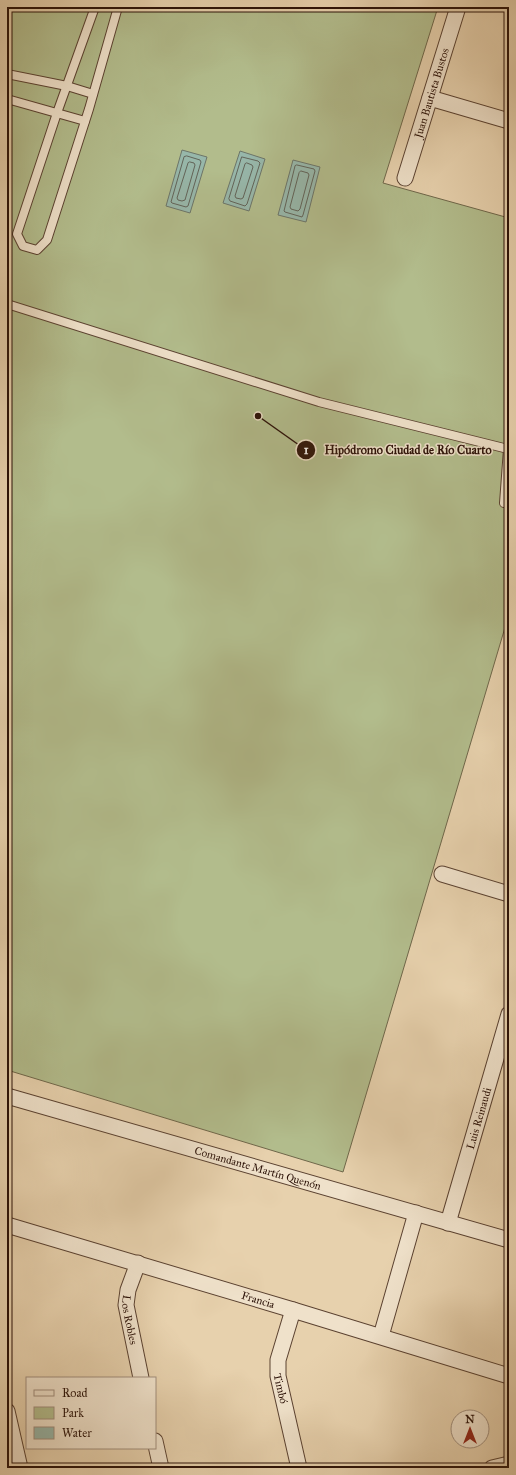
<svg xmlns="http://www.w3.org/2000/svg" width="516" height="1475" viewBox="0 0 516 1475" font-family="'IM FELL Great Primer',serif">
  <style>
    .green { fill: #b2bc8c; stroke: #6f674a }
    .water { fill: #97b7aa; stroke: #6c7569 }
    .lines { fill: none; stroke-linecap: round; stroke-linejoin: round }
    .shore { stroke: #626459; stroke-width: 1 }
    .lane-casing { stroke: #5b4231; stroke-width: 10 }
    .street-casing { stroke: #5b4231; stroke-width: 17 }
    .lane { stroke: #efe1ca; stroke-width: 8 }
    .street { stroke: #efe1ca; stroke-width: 15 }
    .labels { text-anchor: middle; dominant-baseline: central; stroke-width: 3; stroke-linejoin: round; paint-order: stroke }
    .street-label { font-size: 11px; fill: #2c1208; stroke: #efe1ca }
    .leader { fill: none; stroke: #2c1208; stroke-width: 1.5 }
    .callout-dot { fill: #2c1208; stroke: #efe1ca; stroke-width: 1.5 }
    .mark-label { font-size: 12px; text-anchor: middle; font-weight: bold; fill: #fff }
    .callout-label { font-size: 12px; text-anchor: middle; font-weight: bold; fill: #2c1208; stroke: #efe1ca; stroke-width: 3; stroke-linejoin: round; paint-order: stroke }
  </style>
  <rect width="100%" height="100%" fill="#e7d1ad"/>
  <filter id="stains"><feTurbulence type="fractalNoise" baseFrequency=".005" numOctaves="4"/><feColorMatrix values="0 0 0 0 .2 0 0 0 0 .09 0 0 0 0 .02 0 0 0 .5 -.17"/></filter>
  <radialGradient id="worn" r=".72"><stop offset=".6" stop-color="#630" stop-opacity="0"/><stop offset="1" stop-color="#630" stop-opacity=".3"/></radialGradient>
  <!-- green -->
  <polygon class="green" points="7,7 438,7 383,183 509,218 509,614 343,1172 7,1070"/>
  <!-- water -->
  <g class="water">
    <polygon points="182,150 207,157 190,213 166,206"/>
    <polygon points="240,151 265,159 249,211 223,203"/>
    <polygon points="293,160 320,167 306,222 278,215"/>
  </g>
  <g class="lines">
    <!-- shore -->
    <g class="shore">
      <polygon points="187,156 200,160 201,162 188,206 186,207 172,203 171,202 184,157"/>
      <polygon points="242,157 258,161 260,163 247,204 245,206 230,201 229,199"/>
      <polygon points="190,162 194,163 195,165 185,200 182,201 178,200 177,198 188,163"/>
      <polygon points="247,163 252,165 253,167 243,198 241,199 236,198 235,196 245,164"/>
      <polygon points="297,165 314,169 315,171 303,215 302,217 285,212 284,211 295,166"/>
      <polygon points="301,171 308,173 309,175 300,209 298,211 291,209 290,207 299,173"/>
    </g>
    <defs>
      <g id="lane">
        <polyline points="95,7 57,113 17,234 23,246 37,250 47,240 89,109 118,7"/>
        <polyline points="7,74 67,86 93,94"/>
        <polyline points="7,99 85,121"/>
        <polyline points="7,304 319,402 508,449 504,503"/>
      </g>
      <g id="street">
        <polyline points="430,98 509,121"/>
        <path id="s1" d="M405 178 458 7"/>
        <polyline points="442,874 509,894"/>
        <path id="s2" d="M7 1096 509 1240"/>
        <path id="s3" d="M448 1223 509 1014"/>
        <path id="s4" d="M7 1225 293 1310 509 1376"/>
        <path id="s5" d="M138 1263 128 1290 126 1305 141 1378"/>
        <path id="s6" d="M293 1310 278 1360V1376L299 1468"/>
        <polyline points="381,1336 416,1213"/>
        <polyline points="7,1411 20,1468"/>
        <polyline points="155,1441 161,1468"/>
        <polyline points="492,1468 509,1464"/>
      </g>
    </defs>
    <!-- lane casing -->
    <use href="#lane" class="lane-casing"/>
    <!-- street casing -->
    <use href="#street" class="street-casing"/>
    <!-- lane -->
    <use href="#lane" class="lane"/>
    <!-- street -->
    <use href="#street" class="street"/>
  </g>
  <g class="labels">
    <!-- street labels -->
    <g class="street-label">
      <text stroke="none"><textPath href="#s1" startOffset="89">Juan Bautista Bustos</textPath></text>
      <text stroke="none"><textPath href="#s3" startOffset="109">Luis Reinaudi</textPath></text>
      <text stroke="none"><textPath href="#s2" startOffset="261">Comandante Martín Quenón</textPath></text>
      <text stroke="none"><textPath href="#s4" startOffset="262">Francia</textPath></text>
      <text stroke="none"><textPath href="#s5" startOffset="59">Los Robles</textPath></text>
      <text stroke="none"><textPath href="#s6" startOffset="81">Timbó</textPath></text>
    </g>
  </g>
  <!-- callouts -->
  <path class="leader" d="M258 416L306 450"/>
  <g class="callout-dot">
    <circle cx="258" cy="416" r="4"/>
    <circle cx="306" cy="450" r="10"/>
  </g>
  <g class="mark-label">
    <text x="306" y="454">1</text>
  </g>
  <g class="callout-label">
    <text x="408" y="454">Hipódromo Ciudad de Río Cuarto</text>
  </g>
  <!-- margin -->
  <rect width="516" height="1475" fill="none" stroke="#e7d1ad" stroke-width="24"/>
  <rect x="8" y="8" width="500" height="1459" fill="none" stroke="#2c1208" stroke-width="2"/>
  <rect x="12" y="12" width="492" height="1451" fill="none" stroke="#2c1208"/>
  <!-- legend -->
  <rect x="26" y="1377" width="130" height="72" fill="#efe1ca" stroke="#a18e7c"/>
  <rect x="34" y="1390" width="20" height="6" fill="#efe1ca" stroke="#a18e7c"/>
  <text x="62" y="1397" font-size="12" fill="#2c1208">Road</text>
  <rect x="34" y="1407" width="20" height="12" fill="#b2bc8c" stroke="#a18e7c"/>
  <text x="62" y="1417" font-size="12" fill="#2c1208">Park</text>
  <rect x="34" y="1427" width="20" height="12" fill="#97b7aa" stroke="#a18e7c"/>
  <text x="62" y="1437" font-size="12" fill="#2c1208">Water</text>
  <!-- north arrow -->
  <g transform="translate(470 1429)"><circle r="19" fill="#efe1ca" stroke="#a18e7c"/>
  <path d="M0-3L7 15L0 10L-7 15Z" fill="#8f2418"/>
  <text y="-6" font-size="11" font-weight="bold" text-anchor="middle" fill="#2c1208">N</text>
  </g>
  <rect width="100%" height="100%" filter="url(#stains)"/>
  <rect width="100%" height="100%" fill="url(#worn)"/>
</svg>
